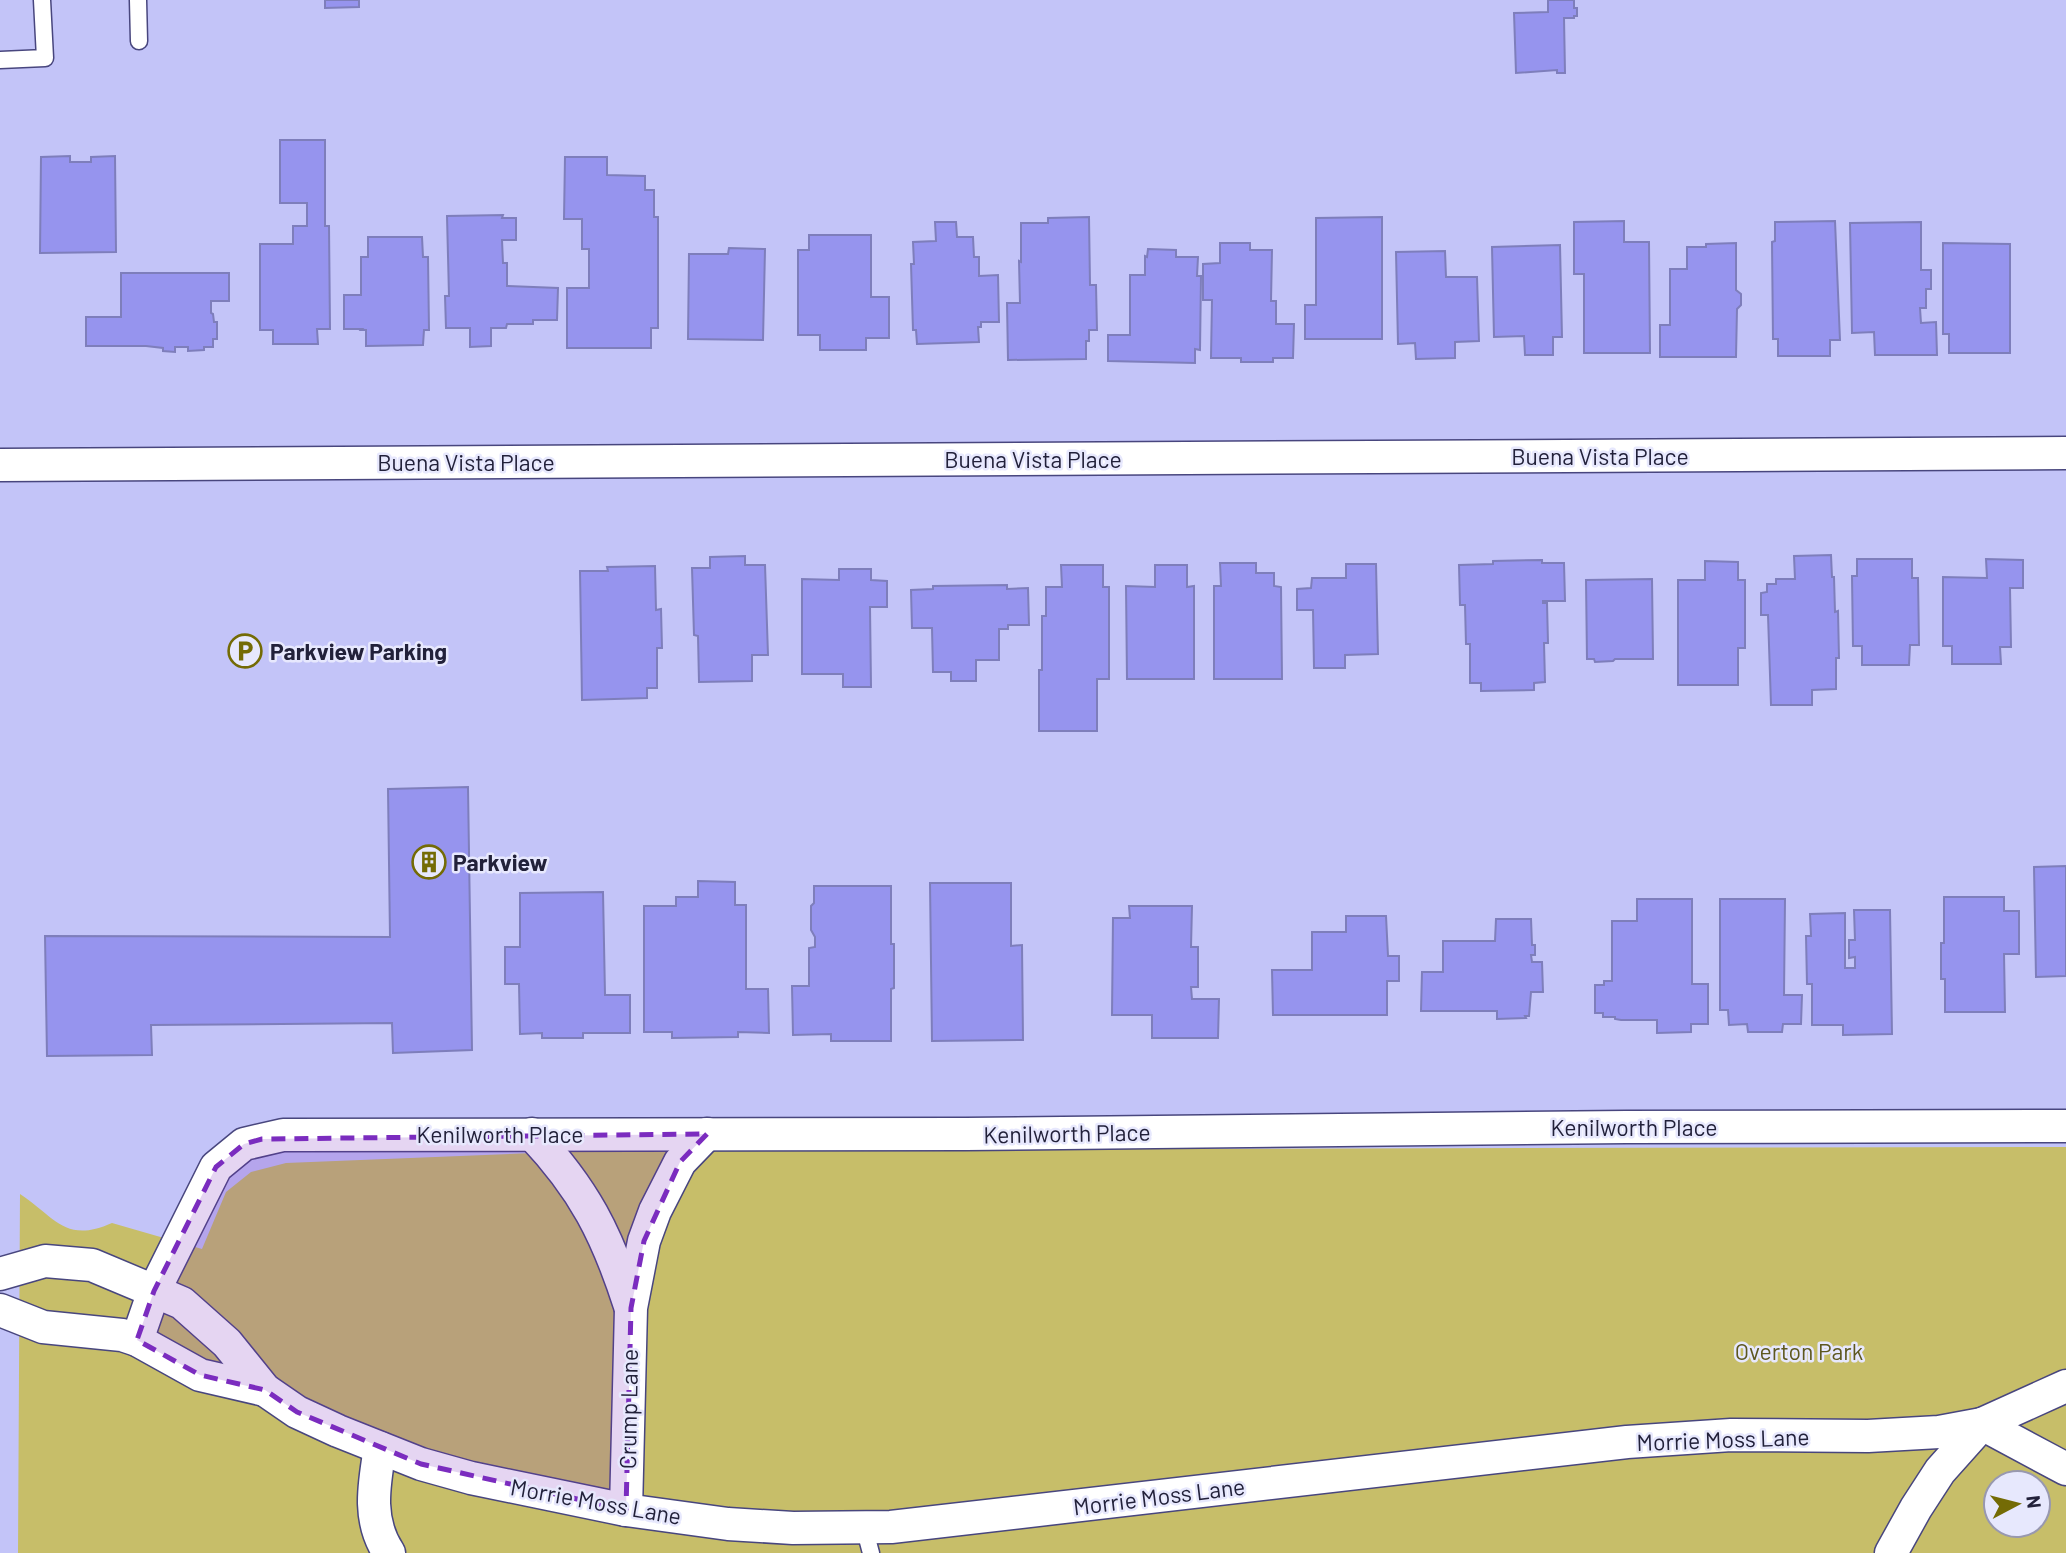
<svg xmlns="http://www.w3.org/2000/svg" width="2066" height="1553" viewBox="0 0 2066 1553" font-family="Barlow,sans-serif">
  <style>
    .green { fill: #c7be69; fill-rule: evenodd }
    .building { fill: #9694ee; stroke: #7e7ebb; stroke-width: 2 }
    .lines { fill: none; stroke-linecap: round; stroke-linejoin: round }
    .service-casing { stroke: #48467e; stroke-width: 19 }
    .minor-casing { stroke: #48467e; stroke-width: 35 }
    .service { stroke: #fff; stroke-width: 16 }
    .minor { stroke: #fff; stroke-width: 32 }
    .marked { fill: #7b2cbf; fill-opacity: 0.2; stroke: #7b2cbf; stroke-width: 5; stroke-dasharray: 14 9; stroke-linejoin: round }
    .labels { text-anchor: middle; dominant-baseline: central; stroke-width: 5; stroke-linejoin: round; paint-order: stroke }
    .street-label { font-size: 23px; fill: #22213a; stroke: #e7e8fd }
    .poi-label { font-size: 23px; font-weight: bold; fill: #22213a; stroke: #e7e8fd; text-anchor: start }
    .park-label { font-size: 23px; fill: #5d571e; stroke: #e7e8fd }
  </style>
  <rect width="100%" height="100%" fill="#c3c4f8"/>
  <!-- green -->
  <path class="green" d="M2066 1147V1553H18L20 1194C55 1217 65 1244 112 1223L202 1249 226 1192 251 1172 286 1163 607 1150ZM1996 1483H2038V1525H1996Z"/>
  <!-- building -->
  <g class="building">
    <polygon points="325,0 359,0 359,7 325,8"/>
    <polygon points="1548,0 1574,0 1574,8 1577,8 1577,16 1574,16 1574,18 1564,18 1565,73 1557,73 1557,70 1516,73 1514,13 1548,12"/>
    <polygon points="280,140 325,140 325,226 329,226 330,329 317,329 318,344 273,344 273,330 260,330 260,244 293,244 293,226 307,226 307,203 280,203"/>
    <polygon points="70,156 70,162 91,162 91,157 115,156 116,252 40,253 41,157"/>
    <polygon points="565,157 607,157 607,175 645,176 645,190 654,190 654,217 658,217 658,328 651,328 651,348 567,348 567,288 589,288 589,249 582,249 582,219 564,219"/>
    <polygon points="503,215 502,218 516,218 516,240 502,240 503,263 507,263 507,286 558,288 557,320 533,320 533,324 507,324 506,328 491,328 491,346 470,347 470,328 446,328 445,296 449,296 447,216"/>
    <polygon points="1089,217 1090,285 1096,285 1097,330 1089,330 1089,341 1086,341 1086,359 1008,360 1007,303 1020,303 1019,261 1021,262 1021,223 1048,223 1048,218"/>
    <polygon points="1382,217 1382,339 1305,339 1305,305 1316,305 1316,218"/>
    <polygon points="1624,221 1624,242 1649,242 1650,353 1584,353 1584,274 1574,274 1574,222"/>
    <polygon points="1835,221 1840,340 1830,340 1830,356 1778,356 1778,339 1773,339 1772,242 1775,241 1775,222"/>
    <polygon points="935,222 956,222 957,237 973,237 974,257 979,257 979,276 998,275 999,322 981,322 981,327 978,327 979,342 917,344 916,330 913,330 911,264 914,264 913,242 936,241"/>
    <polygon points="1921,222 1921,270 1931,270 1931,289 1926,289 1926,308 1920,308 1921,323 1936,322 1937,355 1875,355 1874,332 1852,333 1850,223"/>
    <polygon points="809,235 871,235 871,297 889,297 889,338 866,338 866,350 820,350 820,335 798,335 798,250 809,250"/>
    <polygon points="368,237 422,237 423,257 428,257 429,330 424,330 423,345 366,346 366,330 361,330 362,329 344,329 344,295 361,295 361,257 368,257"/>
    <polygon points="1220,243 1250,243 1250,250 1272,250 1271,301 1276,301 1276,324 1294,324 1293,358 1273,358 1273,362 1241,362 1241,358 1211,358 1212,300 1203,300 1203,264 1220,263"/>
    <polygon points="1736,243 1736,290 1741,294 1741,305 1737,309 1736,357 1660,357 1660,325 1670,325 1670,269 1687,269 1687,247 1706,247 1706,244"/>
    <polygon points="1943,243 2010,244 2010,353 1949,353 1949,334 1943,334"/>
    <polygon points="1560,245 1562,337 1553,337 1553,355 1525,355 1524,336 1494,337 1492,247"/>
    <polygon points="729,248 765,249 763,340 688,339 689,254 728,254"/>
    <polygon points="1148,249 1176,250 1176,257 1198,257 1197,276 1201,276 1200,350 1195,349 1195,363 1108,361 1108,335 1130,335 1130,275 1145,275 1145,256 1147,257"/>
    <polygon points="1445,251 1446,277 1477,277 1479,341 1455,342 1455,358 1416,359 1415,343 1398,344 1396,252"/>
    <polygon points="121,273 229,273 229,301 211,301 211,313 213,314 214,322 217,322 217,339 213,339 213,347 204,347 204,350 188,351 188,347 175,347 175,352 163,351 163,348 146,346 86,346 86,317 121,317"/>
    <polygon points="1831,555 1832,577 1834,577 1835,612 1838,611 1839,658 1836,658 1836,689 1812,690 1812,705 1771,705 1768,615 1761,615 1761,593 1767,592 1767,584 1776,584 1776,579 1795,579 1794,556"/>
    <polygon points="745,556 745,565 765,565 768,655 752,655 752,681 699,682 698,636 694,635 692,568 710,568 710,557"/>
    <polygon points="1857,559 1912,559 1912,578 1918,578 1919,645 1910,645 1909,665 1862,665 1862,646 1853,646 1852,576 1857,576"/>
    <polygon points="1986,559 2023,560 2023,588 2010,588 2011,647 2000,647 2001,664 1952,664 1952,646 1943,646 1943,577 1987,578"/>
    <polygon points="1542,560 1542,563 1564,563 1565,601 1543,601 1543,603 1547,603 1548,643 1544,643 1545,682 1534,683 1534,690 1481,691 1481,683 1470,683 1470,644 1466,644 1465,605 1460,605 1459,565 1493,564 1493,561"/>
    <polygon points="1705,561 1738,562 1738,580 1745,580 1745,648 1738,648 1738,685 1678,685 1678,580 1705,580"/>
    <polygon points="1220,563 1256,563 1256,573 1274,573 1274,586 1281,587 1282,679 1214,679 1214,586 1221,586"/>
    <polygon points="1346,564 1376,564 1378,654 1345,655 1345,668 1314,668 1313,610 1297,610 1297,589 1311,588 1312,578 1346,578"/>
    <polygon points="1061,565 1103,565 1103,587 1109,587 1109,679 1097,679 1097,731 1039,731 1039,670 1042,670 1042,616 1046,616 1046,587 1062,587"/>
    <polygon points="1155,565 1187,565 1187,587 1194,586 1194,679 1127,679 1126,586 1155,587"/>
    <polygon points="655,566 656,610 661,609 662,648 657,648 657,688 647,688 647,698 582,700 580,571 608,571 607,567"/>
    <polygon points="839,569 871,569 871,580 887,581 887,607 870,607 871,687 843,687 843,674 802,674 802,579 839,580"/>
    <polygon points="1652,579 1653,659 1615,659 1613,661 1595,662 1594,659 1587,659 1586,580"/>
    <polygon points="1007,585 1007,589 1028,588 1029,625 1008,625 1008,629 999,629 999,660 976,660 976,681 951,681 951,672 933,672 932,628 912,628 911,590 933,589 933,586"/>
    <polygon points="468,787 472,1050 393,1053 392,1023 151,1025 152,1055 47,1056 45,936 390,937 388,789"/>
    <polygon points="2066,866 2066,976 2036,977 2034,867"/>
    <polygon points="698,881 735,882 735,905 746,905 746,989 768,989 769,1033 738,1032 738,1037 672,1038 672,1032 644,1032 644,906 676,906 676,897 698,897"/>
    <polygon points="930,883 1011,883 1011,946 1022,945 1023,1040 932,1041"/>
    <polygon points="814,886 891,886 891,944 894,944 894,988 891,989 891,1041 831,1041 831,1034 793,1035 792,986 809,986 809,948 815,947 815,937 811,930 811,906 814,903"/>
    <polygon points="603,892 605,995 630,995 630,1033 583,1033 583,1038 542,1038 542,1033 520,1034 519,984 505,984 505,947 520,947 520,893"/>
    <polygon points="1944,897 2004,897 2004,911 2019,911 2019,954 2004,954 2005,1012 1945,1012 1945,979 1941,979 1941,943 1944,943"/>
    <polygon points="1637,899 1692,899 1692,984 1708,984 1708,1024 1691,1024 1691,1032 1657,1033 1657,1020 1621,1020 1615,1019 1615,1017 1603,1017 1603,1013 1595,1013 1595,985 1604,985 1604,981 1612,981 1612,921 1637,921"/>
    <polygon points="1720,899 1785,899 1784,995 1802,995 1801,1024 1783,1024 1782,1032 1748,1032 1747,1024 1729,1025 1728,1010 1720,1010"/>
    <polygon points="1129,906 1192,906 1191,947 1198,947 1198,987 1191,987 1192,999 1219,999 1218,1038 1152,1038 1152,1015 1112,1015 1113,918 1130,918"/>
    <polygon points="1854,910 1890,910 1892,1034 1843,1035 1843,1025 1812,1025 1812,984 1807,984 1806,936 1811,936 1810,914 1845,913 1845,968 1855,968 1855,957 1849,958 1849,940 1855,940"/>
    <polygon points="1346,916 1386,916 1388,956 1399,956 1399,981 1387,981 1387,1015 1273,1015 1272,970 1312,970 1312,932 1346,932"/>
    <polygon points="1496,919 1531,919 1532,945 1535,945 1535,955 1531,955 1532,962 1542,962 1543,992 1531,992 1529,1016 1525,1016 1526,1018 1497,1019 1497,1011 1421,1011 1422,972 1443,972 1443,941 1495,941"/>
  </g>
  <g class="lines">
    <defs>
      <g id="service">
        <polyline points="138,0 139,41"/>
        <polyline points="0,60 45,58 42,0"/>
        <polyline points="864,1527 871,1553"/>
      </g>
      <g id="minor">
        <polyline points="0,465 2066,453"/>
        <path d="M532 1134C584 1189 607 1234 630 1306"/>
        <polyline points="0,1274 45,1261 92,1265 154,1291 182,1303 227,1343 265,1390 297,1412 338,1431 421,1464 471,1478 626,1510 728,1524 793,1528 891,1527 1627,1442 1731,1435 1868,1436 1939,1432 1982,1424 2066,1386"/>
        <polyline points="0,1310 43,1327 122,1335 137,1340 200,1375 265,1390"/>
        <polyline points="137,1340 154,1291 216,1167 244,1144 283,1135 966,1134 1626,1127 2066,1126"/>
        <polyline points="1982,1424 2066,1469"/>
        <path d="M380 1448C374 1485 367 1520 389 1553"/>
        <polyline points="626,1510 631,1308 644,1241 655,1211 680,1162 707,1134"/>
        <polyline points="1891,1553 1916,1508 1940,1471 1982,1424"/>
      </g>
    </defs>
    <!-- service casing -->
    <use href="#service" class="service-casing"/>
    <!-- minor casing -->
    <use href="#minor" class="minor-casing"/>
    <!-- service -->
    <use href="#service" class="service"/>
    <!-- minor -->
    <use href="#minor" class="minor"/>
  </g>
  <!-- marked area -->
  <path class="marked" d="M707 1134 680 1162 644 1241 631 1308 626 1510 421 1464 297 1412 265 1390 200 1375 137 1340 154 1291 216 1167 244 1144 262 1139Z"/>
  <!-- icons -->
  <defs>
    <symbol id="parking-ring" viewBox="-11 -11 22 22"><circle r="9.5" fill="#e7e8fd" stroke="#746b05" stroke-width="1.5"/><path d="M-3.5-5.5H1a3.5 3.5 0 0 1 0 7H-1V5.5H-3.5ZM-1-3.4V-.6H.8a1.4 1.4 0 0 0 0-2.8Z" fill="#746b05"/></symbol>
    <symbol id="building-ring" viewBox="-11 -11 22 22"><circle r="9.5" fill="#e7e8fd" stroke="#746b05" stroke-width="1.5"/><path d="M-4-6H4V6H1V3H-1V6H-4ZM-2.5-4.3h1.7v1.8h-1.7ZM.8-4.3h1.7v1.8H.8ZM-2.5-1h1.7V.8h-1.7ZM.8-1h1.7V.8H.8Z" fill="#746b05"/></symbol>
  </defs>
  <g fill-rule="evenodd">
    <use href="#parking-ring" x="226" y="632" width="38" height="38"/>
    <use href="#building-ring" x="410" y="843" width="38" height="38"/>
  </g>
  <g class="labels">
    <!-- street labels -->
    <g class="street-label">
      <text x="1600" y="456">Buena Vista Place</text>
      <text x="1033" y="459">Buena Vista Place</text>
      <text x="466" y="462">Buena Vista Place</text>
      <text x="1634" y="1127">Kenilworth Place</text>
      <text transform="translate(1067 1133) rotate(-1)">Kenilworth Place</text>
      <text x="500" y="1134">Kenilworth Place</text>
      <text transform="translate(628 1409) rotate(-89)">Crump Lane</text>
      <text transform="translate(1723 1439) rotate(-2)">Morrie Moss Lane</text>
      <text transform="translate(1159 1496) rotate(-7)">Morrie Moss Lane</text>
      <text transform="translate(596 1501) rotate(10)">Morrie Moss Lane</text>
    </g>
    <!-- poi labels -->
    <g class="poi-label">
      <text x="270" y="651">Parkview Parking</text>
      <text x="453" y="862">Parkview</text>
    </g>
    <!-- park labels -->
    <g class="park-label">
      <text x="1799" y="1351">Overton Park</text>
    </g>
  </g>
  <!-- north arrow -->
  <g transform="translate(2017 1504) rotate(83)"><circle r="33" fill="#e7e8fd" stroke="#9898af" stroke-width="2"/>
  <path d="M0-5L12 26L0 18L-12 26Z" fill="#746b05"/>
  <text y="-10" font-size="19" font-weight="bold" text-anchor="middle" fill="#22213a">N</text>
  </g>
</svg>
